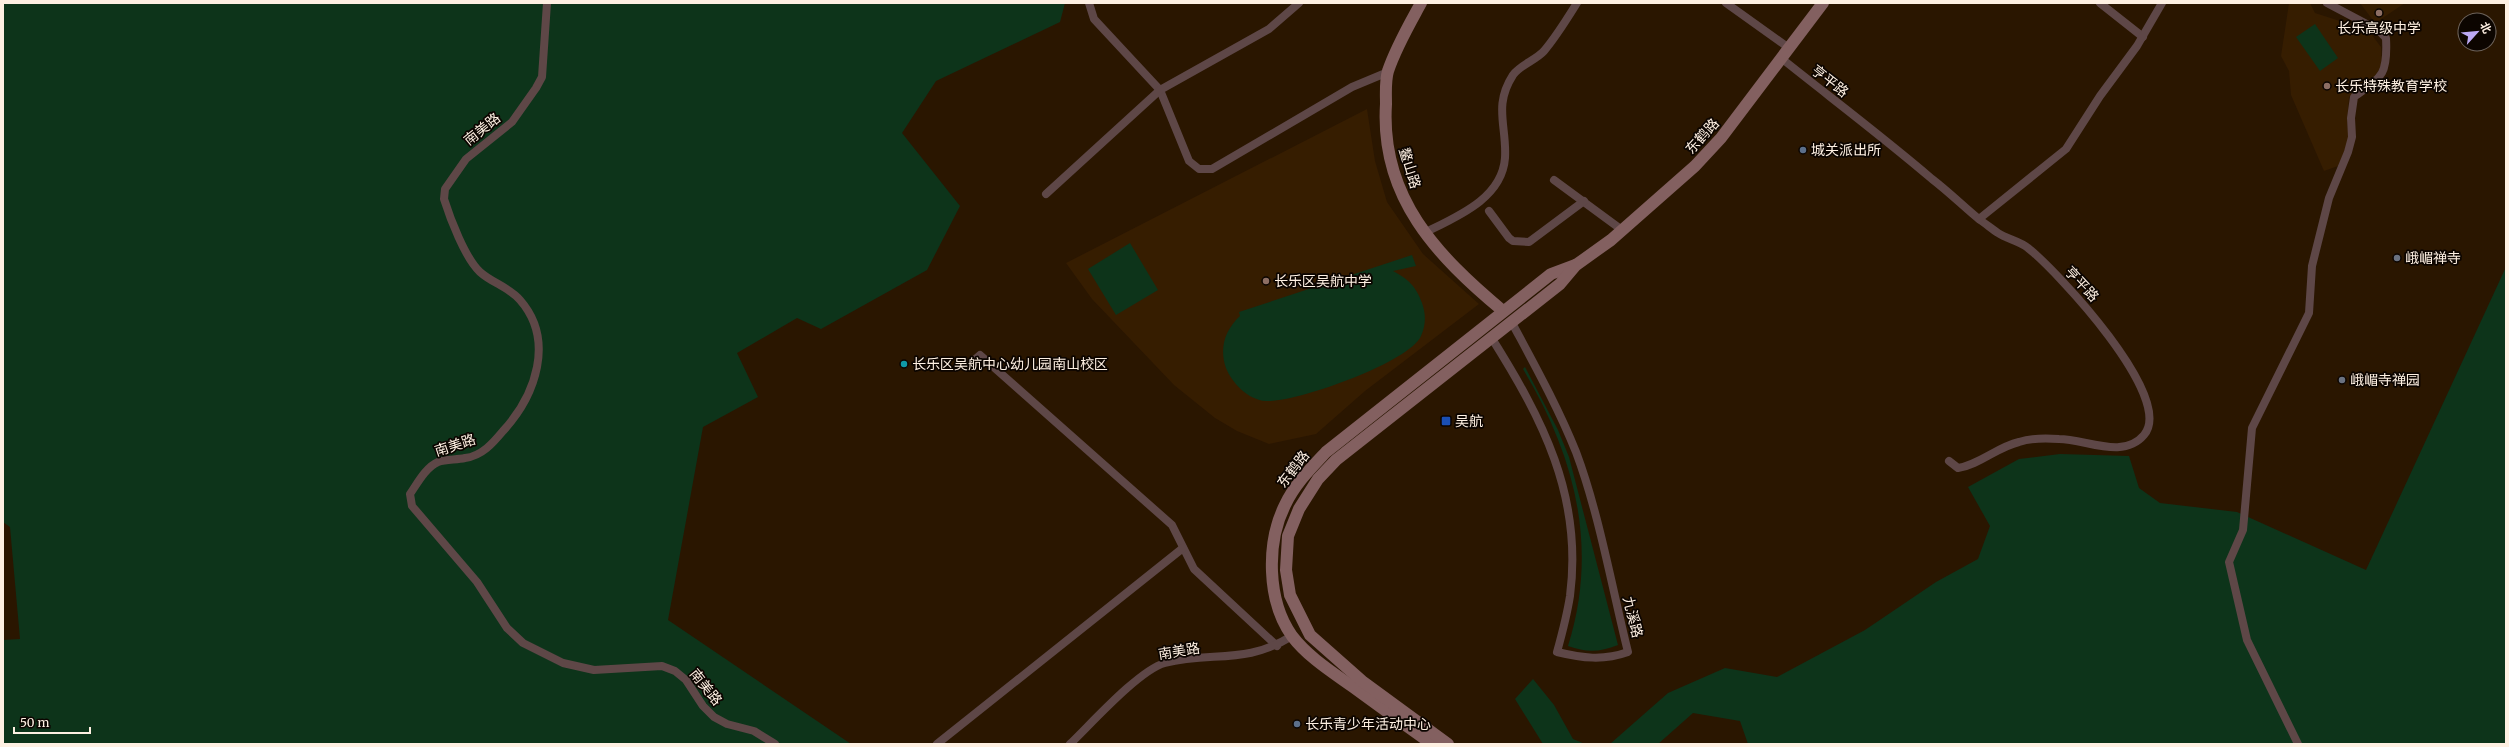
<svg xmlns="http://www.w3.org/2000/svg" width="2509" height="747" viewBox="0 0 2509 747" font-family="Merriweather,'Noto Sans SC',serif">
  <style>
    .built { fill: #361d00 }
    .green { fill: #0d341a }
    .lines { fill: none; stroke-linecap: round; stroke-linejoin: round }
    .street { stroke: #5e4747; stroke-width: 8 }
    .secondary { stroke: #836060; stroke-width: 12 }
    .education-dot { fill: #8d6e63; stroke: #0c0500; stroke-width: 1.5 }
    .service-dot { fill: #5c6f8a; stroke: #0c0500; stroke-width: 1.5 }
    .worship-dot { fill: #6b7280; stroke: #0c0500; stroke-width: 1.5 }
    .culture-dot { fill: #0f9aa8; stroke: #0c0500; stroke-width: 1.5 }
    .transit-dot { fill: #1a4fb4; stroke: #0c0500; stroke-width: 1.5 }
    .labels { text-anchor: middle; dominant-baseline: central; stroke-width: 3.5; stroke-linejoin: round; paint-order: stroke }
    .poi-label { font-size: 14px; fill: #fef0e2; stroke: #0c0500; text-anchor: start }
    .street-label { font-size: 14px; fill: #fef0e2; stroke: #0c0500 }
  </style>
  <rect width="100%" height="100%" fill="#2a1600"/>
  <!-- built -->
  <g class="built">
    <polygon points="2289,3 2310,3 2315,13 2368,30 2381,47 2382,65 2374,78 2349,97 2347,122 2349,139 2342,157 2338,166 2324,171 2291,95 2289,71 2281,56"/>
    <polygon points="2360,3 2405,3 2375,23"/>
    <polygon points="1367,109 1375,161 1387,202 1423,254 1479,304 1365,391 1316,434 1269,444 1237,431 1215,418 1174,385 1092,299 1066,263"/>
  </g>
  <!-- green -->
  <g class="green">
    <polygon points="3,3 1065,3 1060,22 936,81 902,133 960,206 927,270 821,329 797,318 737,353 758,397 703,427 668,620 851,744 3,744 3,640 20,639 10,527 3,522"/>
    <polygon points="2315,24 2338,58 2320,71 2296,37"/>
    <polygon points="1130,243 1158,290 1116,315 1088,269"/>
    <path d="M1412 255 1416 266 1393 271C1408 279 1416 286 1422 303 1426 314 1426 325 1421 336 1409 363 1294 403 1266 401 1248 400 1232 383 1226 368 1219 348 1225 330 1240 316L1239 312Z"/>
    <polygon points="2506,267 2506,744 1748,744 1740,721 1693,713 1658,744 1610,744 1668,693 1725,668 1777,677 1865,630 1936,582 1978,559 1990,526 1968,487 2019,459 2060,454 2129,456 2139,488 2160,503 2237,512 2366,570"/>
    <path d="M1525 367 1558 430 1569 457 1618 645C1600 652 1587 653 1568 646 1599 547 1575 456 1523 369Z"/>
    <polygon points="1533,679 1554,705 1573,739 1585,744 1543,744 1515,699"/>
  </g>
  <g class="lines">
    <!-- street -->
    <g class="street">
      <path d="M547 3 542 77 536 88 512 122 466 159 445 189 444 199C450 218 465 258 480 272 492 283 509 287 520 300 555 340 536 395 503 431 493 443 482 456 465 458 456 460 446 459 438 462 426 467 417 484 410 494L412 506 477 582 507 628 523 643 563 663 594 670 662 666 675 671 686 680 703 706 714 717 727 724 754 731 775 744"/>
      <polyline points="1089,3 1094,19 1160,90 1189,161 1199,169 1212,169 1352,87 1388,72"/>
      <polyline points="1726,3 1789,48"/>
      <polyline points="2100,3 2143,37"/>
      <path d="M1781 58C1831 98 1883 137 1932 179 1949 192 1964 207 1980 220 1986 224 1992 229 1998 233 2007 239 2020 241 2028 248 2057 271 2176 398 2144 435 2123 460 2086 439 2059 439 2046 438 2031 438 2019 442 1997 447 1979 465 1958 468L1949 461"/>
      <polyline points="1554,180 1622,230"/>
      <polyline points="1046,194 1160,90 1269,29 1299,3"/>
      <polyline points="1489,211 1509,238 1513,241 1529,242 1584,201"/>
      <polyline points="1979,219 2066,149 2100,96 2137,46 2162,3"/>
      <path d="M1424 233C1456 217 1502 199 1505 158 1507 126 1493 106 1513 75 1520 65 1536 60 1544 51 1556 37 1567 19 1577 3"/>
      <path d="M1491 337C1542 418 1583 496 1570 596 1567 615 1562 634 1557 652 1582 658 1603 661 1628 652 1612 588 1599 513 1576 452 1558 407 1534 364 1511 321"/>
      <polyline points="972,362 980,355 1172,525 1194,569 1277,646"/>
      <polyline points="937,744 1183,548"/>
      <path d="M1070 744C1091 724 1139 670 1165 663 1213 651 1245 665 1292 636"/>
      <path d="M2298 744 2247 640 2229 562 2243 530 2252 428 2309 313 2312 266 2329 198 2348 152 2352 137 2351 118 2354 97C2382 77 2388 75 2386 38L2378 30 2327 3"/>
    </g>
    <!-- secondary -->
    <g class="secondary">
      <path d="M1421 3C1409 25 1396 47 1388 71 1385 81 1386 94 1386 104 1380 197 1437 256 1503 311"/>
      <path d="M1432 744C1405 725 1379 706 1353 687 1332 672 1308 657 1292 636 1267 601 1266 543 1285 505 1295 484 1311 468 1326 452L1551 274 1575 265"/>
      <polyline points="1448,744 1362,681 1310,635 1290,595 1286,570 1288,536 1299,509 1318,479 1336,460 1560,284 1576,265 1611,240 1695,166 1721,138 1823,3"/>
    </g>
  </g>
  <!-- markers -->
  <g class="education-dot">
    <circle cx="2379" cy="13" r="4"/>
    <circle cx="2327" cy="86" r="4"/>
    <circle cx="1266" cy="281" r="4"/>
  </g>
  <g class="service-dot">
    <circle cx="1803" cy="150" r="4"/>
    <circle cx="1297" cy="724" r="4"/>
  </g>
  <g class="worship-dot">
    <circle cx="2397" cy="258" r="4"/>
    <circle cx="2342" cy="380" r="4"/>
  </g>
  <circle class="culture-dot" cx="904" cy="364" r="4"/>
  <rect class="transit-dot" x="1441" y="416" width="10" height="10" rx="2"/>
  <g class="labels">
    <!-- poi labels -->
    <g class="poi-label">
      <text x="2379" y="28" text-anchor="middle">长乐高级中学</text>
      <text x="2335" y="86">长乐特殊教育学校</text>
      <text x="1811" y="150">城关派出所</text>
      <text x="2405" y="258">峨嵋禅寺</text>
      <text x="1274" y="281">长乐区吴航中学</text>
      <text x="912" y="364">长乐区吴航中心幼儿园南山校区</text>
      <text x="2350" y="380">峨嵋寺禅园</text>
      <text x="1455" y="421">吴航</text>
      <text x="1305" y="724">长乐青少年活动中心</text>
    </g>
    <!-- street labels -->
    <g class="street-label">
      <text transform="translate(1830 81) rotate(38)">亨平路</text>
      <text transform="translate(482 129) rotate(-39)">南美路</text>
      <text transform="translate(1702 136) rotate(-48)">东鹤路</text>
      <text transform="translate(1410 168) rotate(73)">鳌山路</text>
      <text transform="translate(2082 284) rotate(47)">亨平路</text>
      <text transform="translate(455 445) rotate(-18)">南美路</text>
      <text transform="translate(1293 469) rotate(-52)">东鹤路</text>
      <text transform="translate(1633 617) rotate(76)">九溪路</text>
      <text transform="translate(1179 651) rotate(-9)">南美路</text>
      <text transform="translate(706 687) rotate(51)">南美路</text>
    </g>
  </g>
  <!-- border -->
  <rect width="2509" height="747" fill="none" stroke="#fef0e2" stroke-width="8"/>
  <!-- north arrow -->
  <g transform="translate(2477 32) rotate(63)"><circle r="19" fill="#0c0500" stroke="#6d635a"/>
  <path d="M0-3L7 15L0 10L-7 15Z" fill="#bca9f5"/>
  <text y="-6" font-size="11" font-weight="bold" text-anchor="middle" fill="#fef0e2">北</text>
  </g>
  <!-- scale -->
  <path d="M14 727v6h76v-6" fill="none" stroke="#fef0e2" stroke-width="2"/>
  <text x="20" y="727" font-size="12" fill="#fef0e2" stroke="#0c0500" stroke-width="3" paint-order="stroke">50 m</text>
</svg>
